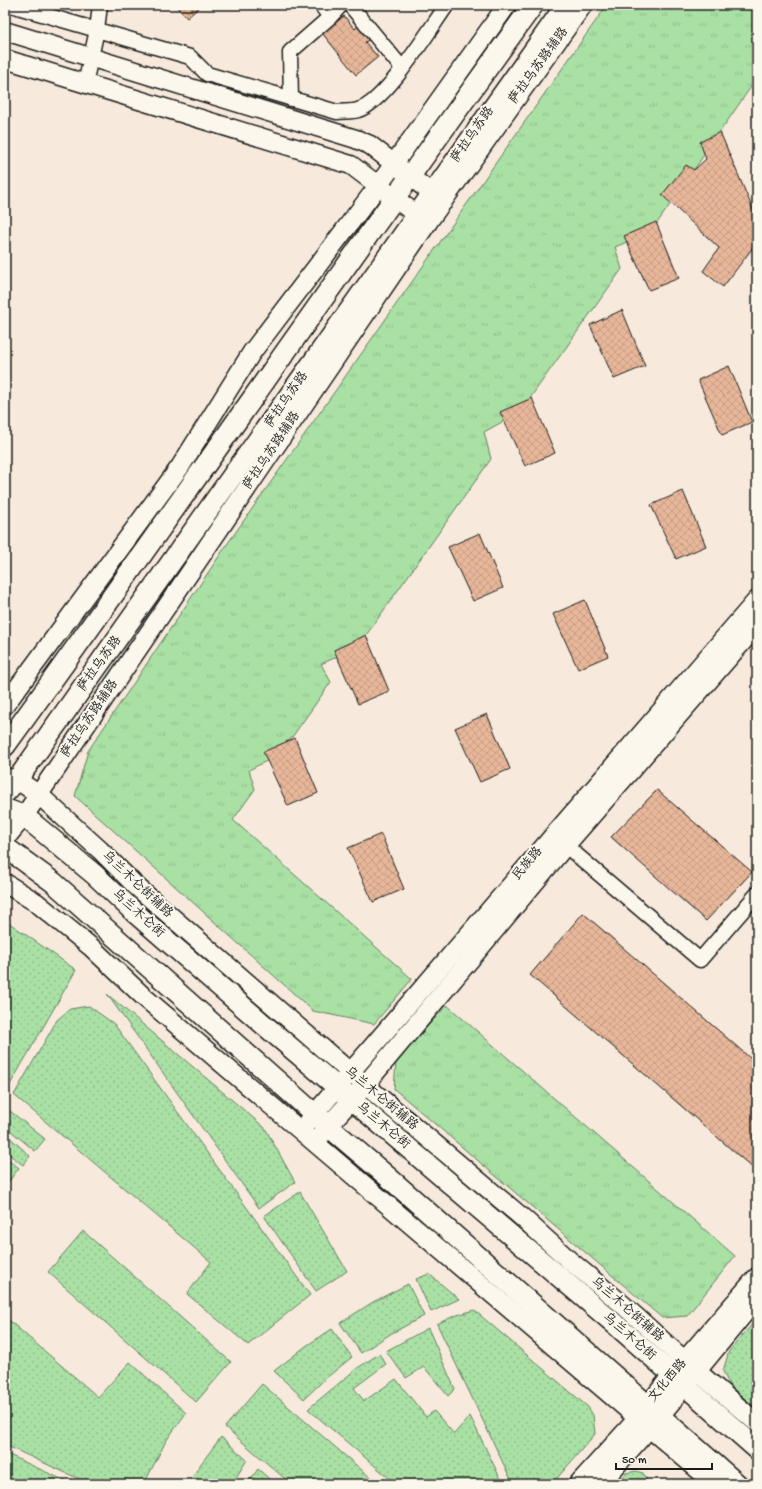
<svg xmlns="http://www.w3.org/2000/svg" width="762" height="1489" viewBox="0 0 762 1489" font-family="'Gochi Hand','LXGW WenKai TC',sans-serif">
  <style>
    .grass { fill: url(#grass-dots); stroke: #627e60 }
    .park { fill: url(#park-tufts); stroke: #627e60 }
    .building { fill: url(#building-cross-hatch); stroke: #1c1c1c }
    .lines { fill: none; stroke-linecap: round; stroke-linejoin: round }
    .minor-casing { stroke: #1c1c1c; stroke-width: 17 }
    .tertiary-casing { stroke: #1c1c1c; stroke-width: 21 }
    .secondary-casing { stroke: #1c1c1c; stroke-width: 23 }
    .minor { stroke: #fbf7ec; stroke-width: 14 }
    .tertiary { stroke: #fbf7ec; stroke-width: 18 }
    .secondary { stroke: #fbf7ec; stroke-width: 20 }
    .labels { text-anchor: middle; dominant-baseline: central; stroke-width: 4; stroke-linejoin: round; paint-order: stroke }
    .street-label { font-size: 13px; fill: #1c1c1c; stroke: #fbf7ec }
  </style>
  <defs>
    <pattern id="grass-dots" width="8" height="8" patternUnits="userSpaceOnUse"><rect width="8" height="8" fill="#a9e0a4"/><path d="M2 2h.1M6 6h.1" fill="none" stroke="#91c08d" stroke-width="1.8" stroke-linecap="round"/></pattern>
    <pattern id="park-tufts" width="24" height="20" patternUnits="userSpaceOnUse"><rect width="24" height="20" fill="#a9e0a4"/><path d="M3 7l-1-3M5 7V3M7 7l1-3M15 17l-1-3M17 17v-4M19 17l1-3" fill="none" stroke="#91c08d"/></pattern>
    <pattern id="building-cross-hatch" width="8" height="8" patternUnits="userSpaceOnUse"><rect width="8" height="8" fill="#e8b79a"/><path d="M0 0l8 8M0 8l8-8" fill="none" stroke="#c69d84"/></pattern>
  </defs>
  <rect width="100%" height="100%" fill="#f7eadc"/>
  <filter id="ink" filterUnits="userSpaceOnUse"><feTurbulence type="fractalNoise" baseFrequency=".025" numOctaves="2"/><feDisplacementMap in="SourceGraphic" scale="8" xChannelSelector="R" yChannelSelector="G"/><feConvolveMatrix kernelMatrix="1 2 1 2 8 2 1 2 1" color-interpolation-filters="sRGB"/></filter>
  <g filter="url(#ink)">
    <!-- grass -->
    <g class="grass">
      <polygon points="5,920 76,970 7,1090 5,1088"/>
      <polygon points="107,994 265,1128 295,1182 259,1208"/>
      <polygon points="89,1006 114,1024 310,1295 248,1345 187,1294 211,1262 14,1095 57,1020 70,1009"/>
      <polygon points="5,1107 45,1139 35,1151 5,1126"/>
      <polygon points="5,1133 30,1156 23,1165 5,1151"/>
      <polygon points="5,1157 19,1168 9,1181 5,1177"/>
      <polygon points="300,1192 347,1271 316,1291 264,1216"/>
      <polygon points="83,1231 231,1362 196,1402 48,1272"/>
      <polygon points="429,1274 459,1299 431,1312 416,1279"/>
      <polygon points="408,1284 424,1316 392,1333 361,1353 340,1323 373,1302"/>
      <polygon points="474,1310 588,1407 593,1415 595,1434 552,1484 513,1484 437,1324 454,1316"/>
      <polygon points="5,1317 98,1397 130,1362 186,1413 166,1441 144,1484 90,1484 5,1445"/>
      <polygon points="757,1319 757,1409 729,1385 723,1371 729,1351"/>
      <polygon points="428,1328 455,1389 448,1396 424,1367 406,1378 386,1351"/>
      <polygon points="332,1329 352,1357 325,1379 304,1399 274,1371 306,1346"/>
      <polygon points="379,1354 386,1364 354,1388 364,1401 396,1379 426,1417 434,1411 454,1434 470,1416 503,1484 396,1484 308,1409 356,1369"/>
      <polygon points="262,1384 378,1484 291,1484 225,1427"/>
      <polygon points="221,1437 247,1460 232,1484 188,1484 200,1465"/>
      <polygon points="5,1453 72,1484 5,1484"/>
      <polygon points="258,1469 275,1484 247,1484"/>
      <polygon points="636,1471 643,1473 649,1484 617,1484 626,1473"/>
    </g>
    <!-- park -->
    <g class="park">
      <polygon points="607,5 757,5 757,78 651,232 615,247 622,269 520,412 484,432 491,459 357,648 321,664 331,682 280,754 249,770 255,789 233,820 412,979 374,1024 313,1011 75,796 88,751 228,543"/>
      <polygon points="447,1005 735,1256 687,1316 662,1318 394,1089 396,1061"/>
    </g>
    <!-- building -->
    <g class="building">
      <polygon points="175,5 202,5 187,18"/>
      <polygon points="344,16 355,29 358,26 369,40 365,42 378,57 356,75 322,33"/>
      <polygon points="720,132 757,219 757,249 754,246 723,287 703,271 719,248 662,195 686,165 694,170 706,159 700,142"/>
      <polygon points="656,222 679,278 649,290 624,236"/>
      <polygon points="622,310 645,366 614,379 590,325"/>
      <polygon points="729,366 752,422 722,435 698,380"/>
      <polygon points="532,398 555,453 525,466 500,412"/>
      <polygon points="683,491 706,546 676,559 651,505"/>
      <polygon points="480,533 503,588 473,601 448,547"/>
      <polygon points="585,600 608,656 578,669 553,614"/>
      <polygon points="366,635 389,691 358,704 334,650"/>
      <polygon points="487,714 510,769 480,782 455,728"/>
      <polygon points="295,738 318,793 288,806 263,752"/>
      <polygon points="657,790 752,872 706,921 611,837"/>
      <polygon points="381,834 404,889 373,902 348,848"/>
      <polygon points="583,913 757,1064 757,1165 754,1169 530,975"/>
    </g>
    <g class="lines">
      <defs>
        <g id="minor">
          <path d="M11 5 190 57 207 74 337 112C344 111 352 112 358 110 386 102 429 30 447 5"/>
          <polyline points="350,5 402,68"/>
          <polyline points="330,17 341,5"/>
          <polyline points="85,84 97,30 100,5"/>
          <polyline points="291,99 290,52 330,17 321,5"/>
          <polyline points="558,839 700,960 757,894"/>
        </g>
        <g id="tertiary">
          <polyline points="5,31 356,139 370,145 443,202"/>
          <polyline points="5,59 351,165 417,215 428,222"/>
          <polyline points="5,705 180,467 252,352 378,186 507,5"/>
          <polyline points="5,777 17,780 38,794 100,850 136,886 351,1073 524,1219 569,1260 622,1304 685,1361 757,1423"/>
          <polyline points="5,839 24,816 57,768 428,222 583,5"/>
          <polyline points="5,883 37,903 91,947 144,997 715,1484"/>
          <polyline points="306,1124 553,836 757,600"/>
          <polyline points="320,1137 328,1126 365,1085 566,845 757,625"/>
          <polyline points="578,1484 638,1418 672,1375 757,1277"/>
          <polyline points="600,1484 659,1417 757,1298"/>
        </g>
        <g id="secondary">
          <path d="M5 746C183 500 355 250 533 5"/>
          <path d="M5 793 17 780C201 522 382 263 566 5"/>
          <polyline points="5,809 24,816 95,875 134,912 263,1024 616,1325 757,1449"/>
          <polyline points="5,847 53,882 328,1126 388,1177 737,1484"/>
        </g>
      </defs>
      <!-- minor casing -->
      <use href="#minor" class="minor-casing"/>
      <!-- tertiary casing -->
      <use href="#tertiary" class="tertiary-casing"/>
      <!-- secondary casing -->
      <use href="#secondary" class="secondary-casing"/>
      <!-- minor -->
      <use href="#minor" class="minor"/>
      <!-- tertiary -->
      <use href="#tertiary" class="tertiary"/>
      <!-- secondary -->
      <use href="#secondary" class="secondary"/>
    </g>
  </g>
  <g class="labels">
    <!-- street labels -->
    <g class="street-label">
      <text transform="translate(539 66) rotate(-54)">萨拉乌苏路辅路</text>
      <text transform="translate(473 135) rotate(-55)">萨拉乌苏路</text>
      <text transform="translate(287 400) rotate(-55)">萨拉乌苏路</text>
      <text transform="translate(272 451) rotate(-56)">萨拉乌苏路辅路</text>
      <text transform="translate(100 664) rotate(-54)">萨拉乌苏路</text>
      <text transform="translate(90 719) rotate(-56)">萨拉乌苏路辅路</text>
      <text transform="translate(528 864) rotate(-50)">民族路</text>
      <text transform="translate(137 885) rotate(43)">乌兰木仑街辅路</text>
      <text transform="translate(138 914) rotate(42)">乌兰木仑街</text>
      <text transform="translate(381 1099) rotate(40)">乌兰木仑街辅路</text>
      <text transform="translate(383 1126) rotate(40)">乌兰木仑街</text>
      <text transform="translate(627 1310) rotate(41)">乌兰木仑街辅路</text>
      <text transform="translate(629 1337) rotate(41)">乌兰木仑街</text>
      <text transform="translate(668 1381) rotate(-50)">文化西路</text>
    </g>
  </g>
  <!-- margin -->
  <rect width="762" height="1489" fill="none" stroke="#fbf7ec" stroke-width="20"/>
  <rect x="10" y="10" width="742" height="1469" fill="none" stroke="#1c1c1c" stroke-width="1.5" filter="url(#ink)"/>
  <!-- scale -->
  <path d="M616 1463v6h96v-6" fill="none" stroke="#1c1c1c" stroke-width="2"/>
  <text x="622" y="1463" font-size="12" fill="#1c1c1c" stroke="#fbf7ec" stroke-width="3" paint-order="stroke">50 m</text>
</svg>
